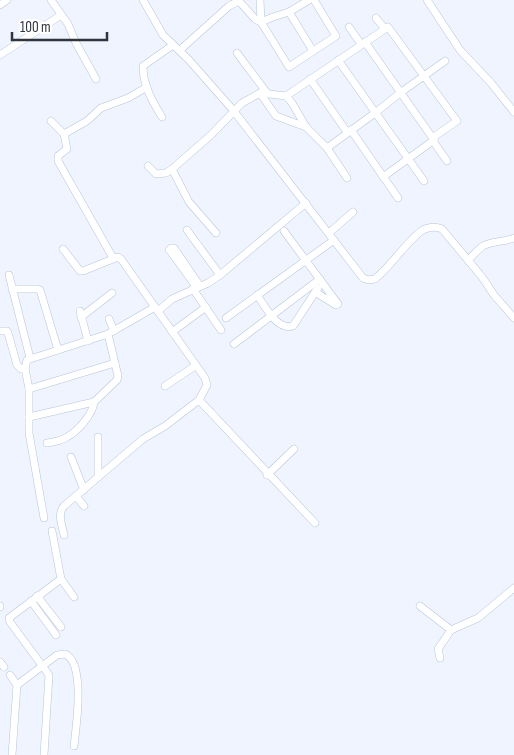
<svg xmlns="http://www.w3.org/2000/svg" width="514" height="755" viewBox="0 0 514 755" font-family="'Sofia Sans Condensed',sans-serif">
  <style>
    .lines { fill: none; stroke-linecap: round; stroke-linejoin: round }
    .minor-casing { stroke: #b7c5da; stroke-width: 8 }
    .minor { stroke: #fff; stroke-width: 7 }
  </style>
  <rect width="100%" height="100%" fill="#eff4fe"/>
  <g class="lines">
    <defs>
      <g id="minor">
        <polyline points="51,0 68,24 76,43 96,79"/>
        <path d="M143 0 163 35 189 60 233 110 363 278 368 280 375 279C392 265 403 246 420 232 426 227 435 226 442 229L482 277 494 295 514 318"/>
        <polyline points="260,0 261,22 289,67 336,36 314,0"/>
        <polyline points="427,0 460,50 491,83 514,112"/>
        <polyline points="0,5 7,0"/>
        <polyline points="289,12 313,51"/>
        <polyline points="376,18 385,29"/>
        <polyline points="349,27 361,44"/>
        <polyline points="365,42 434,140"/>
        <polyline points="180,50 229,6 239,1 255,19 261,22 273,17 289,12 309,0"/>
        <polyline points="237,53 267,93"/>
        <polyline points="0,55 61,15"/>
        <polyline points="338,60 424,181"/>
        <polyline points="310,79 347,132"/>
        <polyline points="260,93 276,116 306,127"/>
        <polyline points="286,96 292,103 306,127 327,148 347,178"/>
        <path d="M162 117C152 101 143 85 143 66L173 45"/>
        <polyline points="51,121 64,134 67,149 58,156 58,161 113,258"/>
        <polyline points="351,130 398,198"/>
        <polyline points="64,134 87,121 101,108 128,98 147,87"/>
        <polyline points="433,141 447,161"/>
        <polyline points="327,148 375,113 400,93 445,61"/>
        <polyline points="148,166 156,174 166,173 172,169"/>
        <polyline points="187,230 220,275"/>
        <polyline points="284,231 338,304 336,305 315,292"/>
        <polyline points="216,233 189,202 172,169 211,135 242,103 260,93 286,96 388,27 457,121 435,136 434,140 383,177"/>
        <polyline points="329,233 353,212"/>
        <path d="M63 249 80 271H83L118 257 121 259 205 378 207 385 199 400 165 426 143 439 64 506C57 514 62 525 64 535"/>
        <path d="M468 260C473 256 477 250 483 246 492 241 504 242 514 238"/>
        <polyline points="9,275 30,358"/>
        <polyline points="197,288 171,252 169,250 171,248 174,248 200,286"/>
        <polyline points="12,289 37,289 40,290 58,350"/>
        <polyline points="193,289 221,330"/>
        <path d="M257 295C265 306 277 331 293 326L318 288"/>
        <polyline points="80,311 88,341"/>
        <polyline points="158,311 172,299 208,283 220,275 306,203"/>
        <polyline points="81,317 112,293"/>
        <polyline points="226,318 334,240"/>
        <polyline points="109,319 114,331"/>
        <polyline points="0,331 7,331 8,333 17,365 21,369 25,368"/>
        <polyline points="172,332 206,307"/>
        <polyline points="234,344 320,279"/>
        <polyline points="165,386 195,366"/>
        <polyline points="29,389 115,363"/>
        <polyline points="199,400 315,523"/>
        <polyline points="29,417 94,402 117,380 118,376 108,334"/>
        <path d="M47 443C54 442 61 441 67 437 78 431 93 414 94 402"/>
        <polyline points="71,457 84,490"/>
        <polyline points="267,475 294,449"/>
        <polyline points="98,477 98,437"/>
        <polyline points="76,496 84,506"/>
        <polyline points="44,518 29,433 29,389 25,368 27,360 108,334 155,307"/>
        <polyline points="52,531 61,579 74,597"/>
        <polyline points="37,596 61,627"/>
        <polyline points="31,601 56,635"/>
        <polyline points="0,606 0,607"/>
        <polyline points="420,606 451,630 478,618 514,588"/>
        <polyline points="440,658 438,649 451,630"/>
        <polyline points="0,662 4,667"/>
        <polyline points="10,675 17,685 12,755"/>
        <path d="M17 685 57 655 65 654C86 663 76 727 74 746"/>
        <polyline points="44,755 49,675 10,622 9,618 61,579"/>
      </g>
    </defs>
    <!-- minor casing -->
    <use href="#minor" class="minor-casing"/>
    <!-- minor -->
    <use href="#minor" class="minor"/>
  </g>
  <!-- scale -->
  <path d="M12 32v8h95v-8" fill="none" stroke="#2f343d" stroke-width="2.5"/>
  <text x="20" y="32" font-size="15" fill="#2f343d" stroke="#ffffff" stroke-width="4" paint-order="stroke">100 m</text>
</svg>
